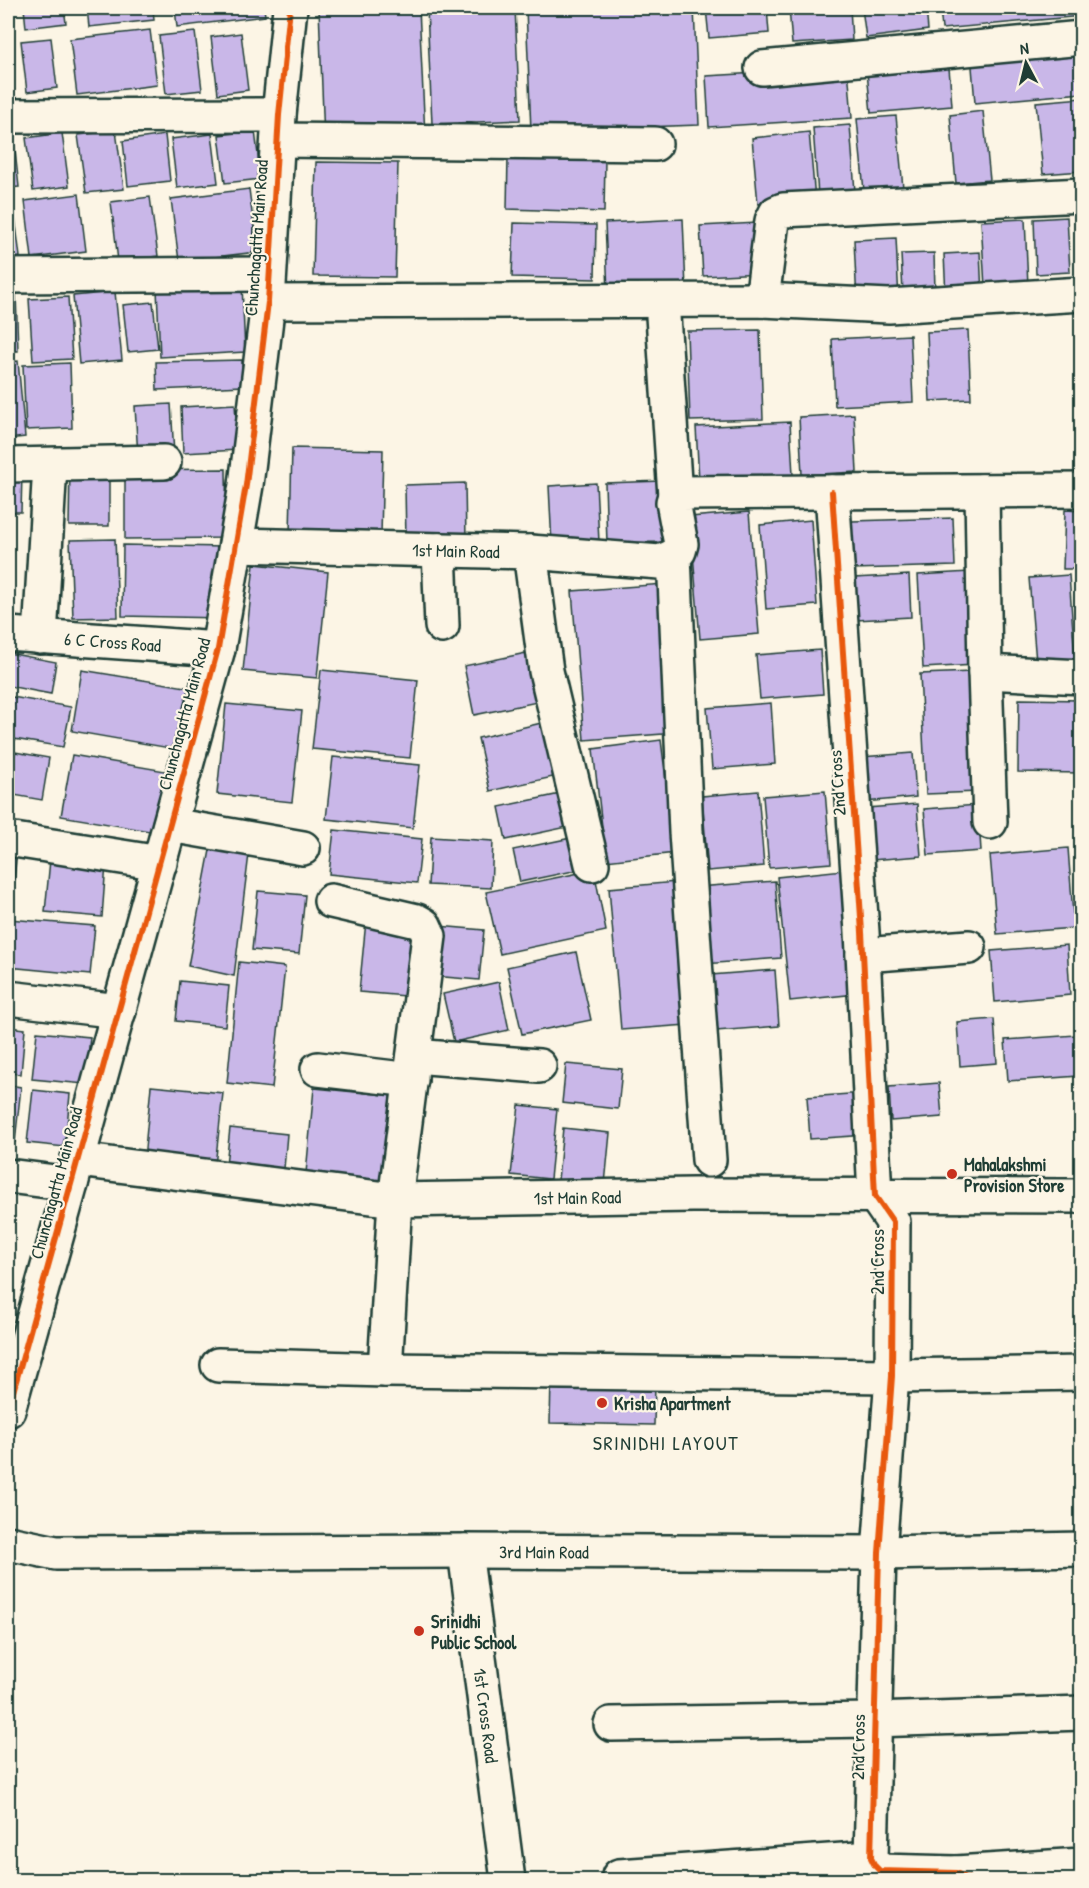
<svg xmlns="http://www.w3.org/2000/svg" width="1089" height="1888" viewBox="0 0 1089 1888" font-family="'Patrick Hand',sans-serif">
  <style>
    .building { fill: #c9b7e8; stroke: #1f3d34; stroke-width: 1.5 }
    .lines { fill: none; stroke-linecap: round; stroke-linejoin: round }
    .minor-casing { stroke: #1f3d34; stroke-width: 38 }
    .minor { stroke: #fcf5e5; stroke-width: 33 }
    .cycleway-casing { stroke: #fcf5e5; stroke-width: 10 }
    .cycleway { stroke: #e8590c; stroke-width: 6 }
    .poi-dot { fill: #c8321e; stroke: #fcf5e5; stroke-width: 2 }
    .labels { text-anchor: middle; dominant-baseline: central; stroke-width: 4.5; stroke-linejoin: round; paint-order: stroke }
    .street-label { font-size: 18px; fill: #1f3d34; stroke: #fcf5e5 }
    .poi-label { font-size: 18px; font-weight: bold; fill: #1f3d34; stroke: #fcf5e5; text-anchor: start }
    .neighbourhood-label { font-size: 20px; letter-spacing: 1.5px; fill: #1f3d34; stroke: #fcf5e5 }
  </style>
  <rect width="100%" height="100%" fill="#fcf5e5"/>
  <filter id="ink" filterUnits="userSpaceOnUse"><feTurbulence type="fractalNoise" baseFrequency=".0167" numOctaves="2"/><feDisplacementMap in="SourceGraphic" scale="12" xChannelSelector="R" yChannelSelector="G"/><feConvolveMatrix kernelMatrix="1 2 1 2 8 2 1 2 1" color-interpolation-filters="sRGB"/></filter>
  <g filter="url(#ink)">
    <!-- building -->
    <g class="building">
      <polygon points="8,8 12,8 14,25 8,26"/>
      <polygon points="24,8 64,8 66,23 26,28"/>
      <polygon points="87,8 153,8 154,20 89,27"/>
      <polygon points="175,8 264,8 265,16 177,27"/>
      <polygon points="319,8 419,8 425,136 324,140"/>
      <polygon points="427,8 515,8 520,120 432,124"/>
      <polygon points="526,8 694,8 699,125 531,131"/>
      <polygon points="706,8 767,8 769,33 709,38"/>
      <polygon points="789,8 850,8 852,40 792,44"/>
      <polygon points="862,8 926,8 928,30 866,38"/>
      <polygon points="940,8 1082,8 1082,16 942,29"/>
      <polygon points="150,30 157,85 77,95 70,39"/>
      <polygon points="195,32 202,90 166,94 159,36"/>
      <polygon points="241,33 248,90 218,94 211,37"/>
      <polygon points="51,38 57,88 27,92 21,41"/>
      <polygon points="1078,46 1082,93 975,103 971,55"/>
      <polygon points="948,55 952,106 871,113 866,62"/>
      <polygon points="848,68 852,118 709,127 706,76"/>
      <polygon points="1082,98 1082,171 1043,174 1036,102"/>
      <polygon points="983,111 990,180 956,183 950,115"/>
      <polygon points="896,116 903,188 864,191 857,119"/>
      <polygon points="850,125 855,192 818,195 813,128"/>
      <polygon points="116,131 124,189 86,193 78,135"/>
      <polygon points="255,131 261,179 225,183 219,135"/>
      <polygon points="809,132 815,199 758,204 752,138"/>
      <polygon points="8,133 13,133 19,187 8,188"/>
      <polygon points="62,133 69,186 33,191 26,138"/>
      <polygon points="212,134 218,183 177,188 171,139"/>
      <polygon points="165,135 170,181 128,186 123,141"/>
      <polygon points="508,157 605,159 604,212 507,209"/>
      <polygon points="316,162 398,163 395,277 313,276"/>
      <polygon points="249,189 257,252 179,261 171,199"/>
      <polygon points="12,193 20,257 8,259 8,194"/>
      <polygon points="79,194 86,251 32,258 25,201"/>
      <polygon points="150,197 158,256 118,261 111,202"/>
      <polygon points="1075,207 1082,207 1082,280 1081,280"/>
      <polygon points="1067,217 1070,272 1036,274 1034,219"/>
      <polygon points="683,219 686,289 608,292 605,223"/>
      <polygon points="1025,219 1028,286 985,287 981,221"/>
      <polygon points="514,223 596,225 595,279 512,277"/>
      <polygon points="758,223 761,273 703,276 700,226"/>
      <polygon points="896,238 899,301 857,303 854,240"/>
      <polygon points="980,252 982,295 946,296 944,254"/>
      <polygon points="934,253 935,292 903,293 901,254"/>
      <polygon points="242,285 245,352 160,357 157,289"/>
      <polygon points="115,292 122,360 79,364 73,296"/>
      <polygon points="8,293 16,293 18,351 8,351"/>
      <polygon points="68,297 72,359 33,361 29,299"/>
      <polygon points="153,302 158,349 128,352 123,305"/>
      <polygon points="760,330 763,419 690,421 687,331"/>
      <polygon points="968,330 971,399 930,401 927,332"/>
      <polygon points="910,335 913,402 835,406 832,339"/>
      <polygon points="242,360 243,386 157,390 156,362"/>
      <polygon points="18,361 25,437 8,439 8,362"/>
      <polygon points="70,363 72,428 26,430 23,365"/>
      <polygon points="171,404 174,455 138,457 135,406"/>
      <polygon points="235,404 238,450 183,453 181,407"/>
      <polygon points="854,414 857,472 802,475 799,417"/>
      <polygon points="790,422 793,475 699,480 696,427"/>
      <polygon points="292,448 383,450 381,536 290,534"/>
      <polygon points="70,467 109,467 109,526 69,526"/>
      <polygon points="226,469 227,538 125,539 125,470"/>
      <polygon points="8,473 22,473 21,512 8,512"/>
      <polygon points="662,481 664,542 607,543 605,483"/>
      <polygon points="465,483 466,541 406,542 405,485"/>
      <polygon points="596,483 599,542 552,545 549,486"/>
      <polygon points="1065,510 1082,511 1082,569 1063,569"/>
      <polygon points="749,512 759,634 700,639 690,517"/>
      <polygon points="953,518 955,566 853,569 852,521"/>
      <polygon points="811,520 817,605 766,609 760,525"/>
      <polygon points="115,539 118,617 73,618 70,540"/>
      <polygon points="123,545 224,547 222,618 122,616"/>
      <polygon points="254,564 328,572 317,678 243,671"/>
      <polygon points="970,572 975,665 923,668 918,575"/>
      <polygon points="909,575 911,617 856,620 854,578"/>
      <polygon points="1069,575 1075,659 1036,662 1029,578"/>
      <polygon points="664,584 676,733 584,740 572,591"/>
      <polygon points="820,650 823,694 760,699 756,655"/>
      <polygon points="531,652 542,701 474,715 464,666"/>
      <polygon points="8,653 56,662 51,694 8,686"/>
      <polygon points="82,670 192,688 181,750 72,731"/>
      <polygon points="321,670 418,680 410,758 312,749"/>
      <polygon points="972,672 978,792 926,794 920,674"/>
      <polygon points="12,697 71,707 63,747 8,738 8,726"/>
      <polygon points="1019,699 1082,700 1082,773 1018,772"/>
      <polygon points="771,703 775,764 712,769 707,708"/>
      <polygon points="226,704 302,711 292,802 217,794"/>
      <polygon points="550,721 562,775 490,791 478,738"/>
      <polygon points="661,740 675,853 606,861 593,749"/>
      <polygon points="15,752 49,758 42,800 8,794"/>
      <polygon points="913,753 916,797 865,802 861,757"/>
      <polygon points="72,755 171,772 161,833 61,816"/>
      <polygon points="333,757 420,765 413,828 326,819"/>
      <polygon points="758,791 764,866 708,871 702,796"/>
      <polygon points="825,791 831,863 769,868 763,796"/>
      <polygon points="565,793 572,826 506,840 499,807"/>
      <polygon points="917,804 921,856 871,860 867,808"/>
      <polygon points="978,805 981,851 928,855 924,809"/>
      <polygon points="334,830 422,839 417,883 329,874"/>
      <polygon points="431,837 493,841 491,888 428,885"/>
      <polygon points="576,837 583,869 520,882 513,850"/>
      <polygon points="1068,848 1074,928 997,934 990,855"/>
      <polygon points="8,849 17,850 11,910 8,910"/>
      <polygon points="210,850 249,854 234,976 188,966"/>
      <polygon points="50,860 106,864 102,917 45,912"/>
      <polygon points="594,870 606,931 500,954 486,892"/>
      <polygon points="843,870 856,994 790,1001 777,877"/>
      <polygon points="775,881 781,958 704,964 698,887"/>
      <polygon points="676,882 687,1025 621,1030 609,888"/>
      <polygon points="258,891 305,895 299,954 252,950"/>
      <polygon points="8,919 95,926 90,975 8,967"/>
      <polygon points="366,921 413,926 406,996 359,992"/>
      <polygon points="438,926 484,930 479,980 433,976"/>
      <polygon points="1067,945 1070,995 995,1002 991,951"/>
      <polygon points="576,952 591,1020 522,1034 507,967"/>
      <polygon points="239,962 285,967 272,1088 227,1083"/>
      <polygon points="775,970 779,1026 703,1032 698,976"/>
      <polygon points="180,981 229,986 225,1026 176,1021"/>
      <polygon points="499,982 509,1030 454,1042 443,994"/>
      <polygon points="994,1019 997,1063 960,1066 957,1022"/>
      <polygon points="8,1027 25,1029 21,1074 8,1073"/>
      <polygon points="37,1032 90,1037 85,1084 32,1079"/>
      <polygon points="1076,1035 1079,1076 1008,1081 1005,1040"/>
      <polygon points="566,1064 622,1069 618,1109 562,1103"/>
      <polygon points="939,1083 942,1117 891,1121 889,1087"/>
      <polygon points="8,1085 21,1087 15,1142 8,1141"/>
      <polygon points="151,1086 223,1093 215,1166 144,1159"/>
      <polygon points="314,1088 396,1096 387,1181 306,1173"/>
      <polygon points="33,1090 70,1094 65,1147 27,1143"/>
      <polygon points="864,1093 867,1135 810,1139 807,1097"/>
      <polygon points="519,1105 557,1109 550,1179 511,1175"/>
      <polygon points="230,1128 287,1134 283,1180 225,1174"/>
      <polygon points="563,1128 610,1133 605,1184 558,1180"/>
      <polygon points="551,1380 655,1383 654,1425 550,1423"/>
    </g>
    <g class="lines">
      <defs>
        <g id="minor">
          <polyline points="762,68 1082,38"/>
          <polyline points="8,116 279,115"/>
          <polyline points="278,140 655,144"/>
          <polyline points="8,276 269,274"/>
          <polyline points="762,300 772,221 776,213 783,210 1082,195"/>
          <polyline points="662,301 675,496"/>
          <polyline points="268,302 762,300 889,306 1082,294"/>
          <polyline points="8,465 164,462"/>
          <polyline points="982,491 985,672 990,822"/>
          <polyline points="832,492 862,932 875,1196 893,1222 892,1376 879,1553 871,1858 875,1866 880,1871 956,1873 970,1880"/>
          <path id="s1" d="M236 545 530 552 660 562 674 556"/>
          <polyline points="439,550 442,626"/>
          <polyline points="530,552 546,671 592,864"/>
          <path id="s2" d="M8 634 218 649"/>
          <polyline points="40,637 50,465"/>
          <polyline points="985,672 1082,677"/>
          <polyline points="170,825 303,848"/>
          <polyline points="8,839 160,863"/>
          <polyline points="331,901 417,921 424,925 429,936 395,1200 385,1370 892,1376 1082,1373"/>
          <polyline points="863,955 969,947"/>
          <polyline points="8,998 119,1011"/>
          <polyline points="414,1056 539,1066"/>
          <polyline points="318,1069 411,1080"/>
          <path id="s3" d="M78 1160 395 1200 693 1195 1082 1196"/>
          <polyline points="709,1160 686,832 674,556 679,551 681,544 673,502 675,496 681,493 1082,490"/>
          <polyline points="8,1176 71,1184"/>
          <polyline points="218,1365 385,1370"/>
          <polyline points="8,1410 71,1184 218,649 246,485 268,302 279,115 290,8"/>
          <path id="s4" d="M8 1543 56 1553 465 1551 879 1553 1082 1549"/>
          <path id="s5" d="M465 1551 508 1880"/>
          <polyline points="611,1724 873,1720 1082,1713"/>
          <polyline points="956,1873 1082,1865"/>
          <polyline points="619,1876 871,1858"/>
        </g>
      </defs>
      <!-- minor casing -->
      <use href="#minor" class="minor-casing"/>
      <!-- minor -->
      <use href="#minor" class="minor"/>
      <defs>
        <g id="cycleway">
          <polyline points="832,492 862,932 875,1196 893,1222 892,1376 879,1553 871,1858 875,1866 880,1871 956,1873 970,1880"/>
          <polyline points="8,1410 71,1184 218,649 246,485 268,302 279,115 290,8"/>
        </g>
      </defs>
      <!-- cycleway casing -->
      <use href="#cycleway" class="cycleway-casing"/>
      <!-- cycleway -->
      <use href="#cycleway" class="cycleway"/>
    </g>
  </g>
  <!-- markers -->
  <g class="poi-dot">
    <circle cx="952" cy="1174" r="6"/>
    <circle cx="602" cy="1403" r="6"/>
    <circle cx="419" cy="1631" r="6"/>
  </g>
  <g class="labels">
    <!-- street labels -->
    <g class="street-label">
      <text transform="translate(256 238) rotate(-86)">Chunchagatta Main Road</text>
      <text stroke="none"><textPath href="#s1" startOffset="220">1st Main Road</textPath></text>
      <text stroke="none"><textPath href="#s2" startOffset="105">6 C Cross Road</textPath></text>
      <text transform="translate(184 714) rotate(-75)">Chunchagatta Main Road</text>
      <text transform="translate(837 783) rotate(-94)">2nd Cross</text>
      <text transform="translate(56 1183) rotate(-75)">Chunchagatta Main Road</text>
      <text stroke="none"><textPath href="#s3" startOffset="502">1st Main Road</textPath></text>
      <text transform="translate(877 1262) rotate(-90)">2nd Cross</text>
      <text stroke="none"><textPath href="#s4" startOffset="537">3rd Main Road</textPath></text>
      <text stroke="none"><textPath href="#s5" startOffset="166">1st Cross Road</textPath></text>
      <text transform="translate(858 1747) rotate(-89)">2nd Cross</text>
    </g>
    <!-- poi labels -->
    <g class="poi-label">
      <text x="964" y="1164">Mahalakshmi<tspan x="964" dy="21">Provision Store</tspan></text>
      <text x="614" y="1403">Krisha Apartment</text>
      <text x="431" y="1621">Srinidhi<tspan x="431" dy="21">Public School</tspan></text>
    </g>
    <!-- neighbourhood labels -->
    <g class="neighbourhood-label">
      <text x="666" y="1442">SRINIDHI LAYOUT</text>
    </g>
  </g>
  <!-- margin -->
  <rect width="1089" height="1888" fill="none" stroke="#fcf5e5" stroke-width="30"/>
  <rect x="15" y="15" width="1059" height="1858" fill="none" stroke="#1f3d34" stroke-width="2" filter="url(#ink)"/>
  <!-- north arrow -->
  <g transform="translate(1026 63) rotate(353)" stroke="#fcf5e5" stroke-width="4.5" paint-order="stroke">
  <path d="M0-4.5L10 22L0 15L-10 22Z" fill="#1f3d34"/>
  <text y="-9" font-size="16" font-weight="bold" text-anchor="middle" fill="#1f3d34">N</text>
  </g>
</svg>
